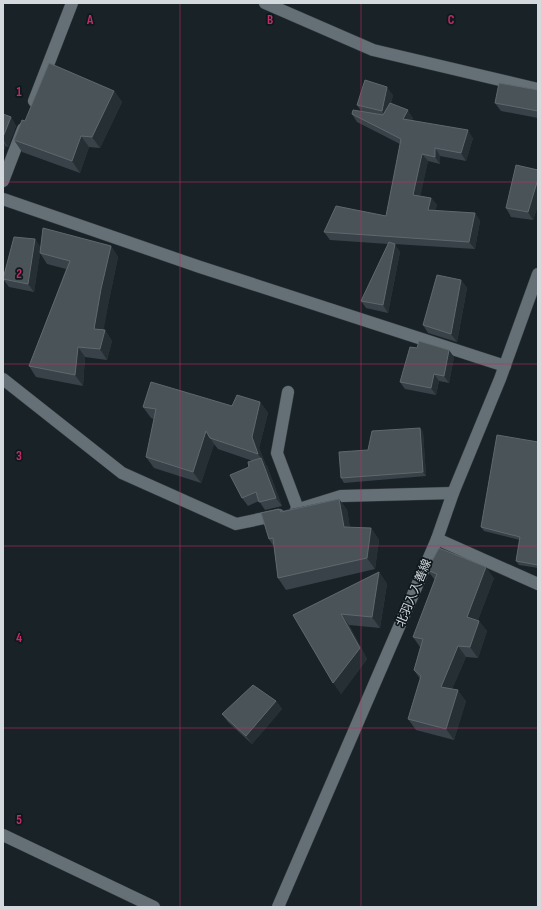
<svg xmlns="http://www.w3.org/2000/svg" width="541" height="910" viewBox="0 0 541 910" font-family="'Sofia Sans Condensed','Noto Sans JP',sans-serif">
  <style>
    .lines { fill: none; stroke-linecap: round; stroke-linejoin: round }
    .street-casing { stroke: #363c41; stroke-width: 13 }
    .secondary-casing { stroke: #363c41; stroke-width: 13 }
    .street { stroke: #647076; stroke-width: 12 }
    .secondary { stroke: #647076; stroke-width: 12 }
    .wall { fill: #394248 }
    .shaded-wall { fill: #252f34 }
    .building { fill: #495358; stroke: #5f686d }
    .grid { fill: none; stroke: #c42b68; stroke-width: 1; stroke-opacity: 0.55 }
    .labels { text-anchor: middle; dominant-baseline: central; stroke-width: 3.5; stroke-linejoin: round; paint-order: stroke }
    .street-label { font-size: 12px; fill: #d3d9dd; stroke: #0f181d }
    .grid-label { font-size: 13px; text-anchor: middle; font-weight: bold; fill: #c42b68; stroke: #0f181d; stroke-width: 3.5; stroke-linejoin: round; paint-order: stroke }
  </style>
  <rect width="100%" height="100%" fill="#182227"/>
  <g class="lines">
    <defs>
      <g id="street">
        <polyline points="265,3 373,50 538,89"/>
        <polyline points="34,101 72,3"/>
        <polyline points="3,181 23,129"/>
        <polyline points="3,199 200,267 505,366"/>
        <polyline points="3,379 122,473 236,524 279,515"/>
        <polyline points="288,392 277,453 298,509"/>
        <polyline points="296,510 341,496 453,493"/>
        <polyline points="437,539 538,584"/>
        <polyline points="3,835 154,907"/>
      </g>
      <polyline id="secondary" points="278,907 437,539 453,493 500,379 538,274"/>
    </defs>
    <!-- street casing -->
    <use href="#street" class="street-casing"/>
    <!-- secondary casing -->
    <use href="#secondary" class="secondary-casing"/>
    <!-- street -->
    <use href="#street" class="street"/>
    <!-- secondary -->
    <use href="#secondary" class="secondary"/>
  </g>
  <!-- wall -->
  <g class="wall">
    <polygon points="538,90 538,118 501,111 495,103"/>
    <polygon points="114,91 122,102 100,148 89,147 80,173 22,152 14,140 25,121"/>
    <polygon points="393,95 391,103 413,118 412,120 473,138 466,161 440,156 440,164 428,161 420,196 431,198 437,205 435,211 475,213 480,221 475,249 394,244 400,252 388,313 366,308 361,301 388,244 330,240 324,232 386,216 400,144 357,122 352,114 361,111 357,105"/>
    <polygon points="3,114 11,117 16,126 8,147 6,146 3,152"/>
    <polygon points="538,170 538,205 533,220 511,217 506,208"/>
    <polygon points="35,239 40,247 111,246 118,257 109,300 103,330 105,330 112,341 107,360 85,357 83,386 36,377 29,366 66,269 47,264 40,253 34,292 9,287 3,279"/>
    <polygon points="461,280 467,288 457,342 428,333 423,325"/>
    <polygon points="454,357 449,383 439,381 436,395 405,389 400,382"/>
    <polygon points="260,402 268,413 259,448 266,465 265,464 267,466 282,506 265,510 259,501 248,506 242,498 249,467 253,461 218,449 214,444 201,483 154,468 146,457 154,419 151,418 143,407 232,406"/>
    <polygon points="420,428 423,432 426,476 344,483 341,478"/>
    <polygon points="538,442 538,568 519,565 516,561 520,540 484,531 481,527"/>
    <polygon points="339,499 347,510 350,528 371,528 379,540 375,569 286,590 278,578 274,547 269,539 279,509 281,511"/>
    <polygon points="427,570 494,578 478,620 487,631 478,658 466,657 452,689 466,701 454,740 416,730 408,719 420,679 414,670 420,647 413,637 435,580"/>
    <polygon points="379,572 387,584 380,628 349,625 367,659 341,694 293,615"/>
    <polygon points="276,701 282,709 252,744 228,722 222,714"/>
  </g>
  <!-- shaded-wall -->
  <g class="shaded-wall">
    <polygon points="387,87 393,95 388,120 382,111"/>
    <polygon points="114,91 122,102 100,148 92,137"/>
    <polygon points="408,110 413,118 409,126 403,119"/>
    <polygon points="11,117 16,126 8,147 3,139 3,137"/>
    <polygon points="468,130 473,138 466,161 461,153"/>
    <polygon points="81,136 89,147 80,173 72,161"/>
    <polygon points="3,142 6,146 3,152"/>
    <polygon points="435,148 440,156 440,164 435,157"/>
    <polygon points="422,154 428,161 419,203 413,195"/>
    <polygon points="538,179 538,205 533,220 528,212"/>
    <polygon points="431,198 437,205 434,218 428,210"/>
    <polygon points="475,213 480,221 475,249 469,242"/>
    <polygon points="35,239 41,248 34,292 28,284"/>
    <polygon points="395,244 400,252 388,313 383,305"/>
    <polygon points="111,246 118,257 109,300 102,340 94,329 101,289"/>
    <polygon points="461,280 467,288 457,342 451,334"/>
    <polygon points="105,330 112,341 107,360 100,349"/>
    <polygon points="78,347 85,357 83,386 75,375"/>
    <polygon points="449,350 454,357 449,383 444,376"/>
    <polygon points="434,374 439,381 436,395 431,388"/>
    <polygon points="260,402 268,413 259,448 266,465 258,454 252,437"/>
    <polygon points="420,428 423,432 426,476 423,472"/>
    <polygon points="206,431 214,444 201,483 193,472"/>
    <polygon points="261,458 267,466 282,506 276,498"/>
    <polygon points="339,499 347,510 352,539 344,527"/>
    <polygon points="371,528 379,540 375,569 367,558"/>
    <polygon points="486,567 494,578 475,628 467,617"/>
    <polygon points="379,572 387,584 380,628 372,617"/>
    <polygon points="341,614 349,625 367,659 341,694 333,683"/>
    <polygon points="479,621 487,631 478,658 470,647"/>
    <polygon points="458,646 466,657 448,698 441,687"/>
    <polygon points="458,690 466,701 454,740 446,729"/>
    <polygon points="276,701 282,709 252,744 246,736"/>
  </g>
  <!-- building -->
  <g class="building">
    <polygon points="49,63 114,91 92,137 81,136 72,161 14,140 22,120 25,121"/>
    <polygon points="365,80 387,87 382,111 357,105"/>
    <polygon points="499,83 538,90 538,111 495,103"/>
    <polygon points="390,103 408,110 403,119 468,130 461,153 435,148 435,157 422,154 413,195 431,198 428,210 475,213 469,242 324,232 336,206 386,216 401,139 352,114 353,110 383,115"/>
    <polygon points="3,114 11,117 3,137"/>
    <polygon points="516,165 538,170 538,179 528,212 506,208"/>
    <polygon points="43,228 111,246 101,289 94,329 105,330 100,349 78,347 75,375 29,366 70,261 40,253"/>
    <polygon points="14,237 35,239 28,284 3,279"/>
    <polygon points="389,242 395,244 383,305 361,301"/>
    <polygon points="437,275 461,280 451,334 423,325"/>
    <polygon points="419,341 449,350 444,376 434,374 431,388 400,382 410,347 417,348"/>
    <polygon points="151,382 232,406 237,395 260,402 252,437 258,454 210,438 206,431 193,472 146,457 156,409 143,407"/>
    <polygon points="420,428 423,472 341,478 339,452 368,450 372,431"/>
    <polygon points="497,435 538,442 538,565 516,561 520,537 481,527"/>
    <polygon points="261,458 276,498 259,502 256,492 242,498 230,475 249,467 248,462"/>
    <polygon points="339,499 344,527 371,528 367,558 278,578 273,538 269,539 261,513 279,509 281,512"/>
    <polygon points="439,548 486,567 467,617 479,621 470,647 458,646 441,687 458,690 446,729 408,719 421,676 414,670 423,639 413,637 437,574 427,570"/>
    <polygon points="379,572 372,617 341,614 360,648 333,683 293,615"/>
    <polygon points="253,685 276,701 246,736 222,714"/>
  </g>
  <!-- grid -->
  <path class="grid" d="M180 3V907M361 3V907M3 182H538M3 364H538M3 546H538M3 728H538"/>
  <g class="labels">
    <!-- street labels -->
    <g class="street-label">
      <text transform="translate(414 593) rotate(-67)">北羽入入善線</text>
    </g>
  </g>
  <g class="grid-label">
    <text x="90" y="24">A</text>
    <text x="270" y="24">B</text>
    <text x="451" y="24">C</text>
    <text x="19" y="96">1</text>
    <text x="19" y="278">2</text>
    <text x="19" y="460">3</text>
    <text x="19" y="642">4</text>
    <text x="19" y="824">5</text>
  </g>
  <!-- border -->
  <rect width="541" height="910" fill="none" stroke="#d3d9dd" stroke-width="8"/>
</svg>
